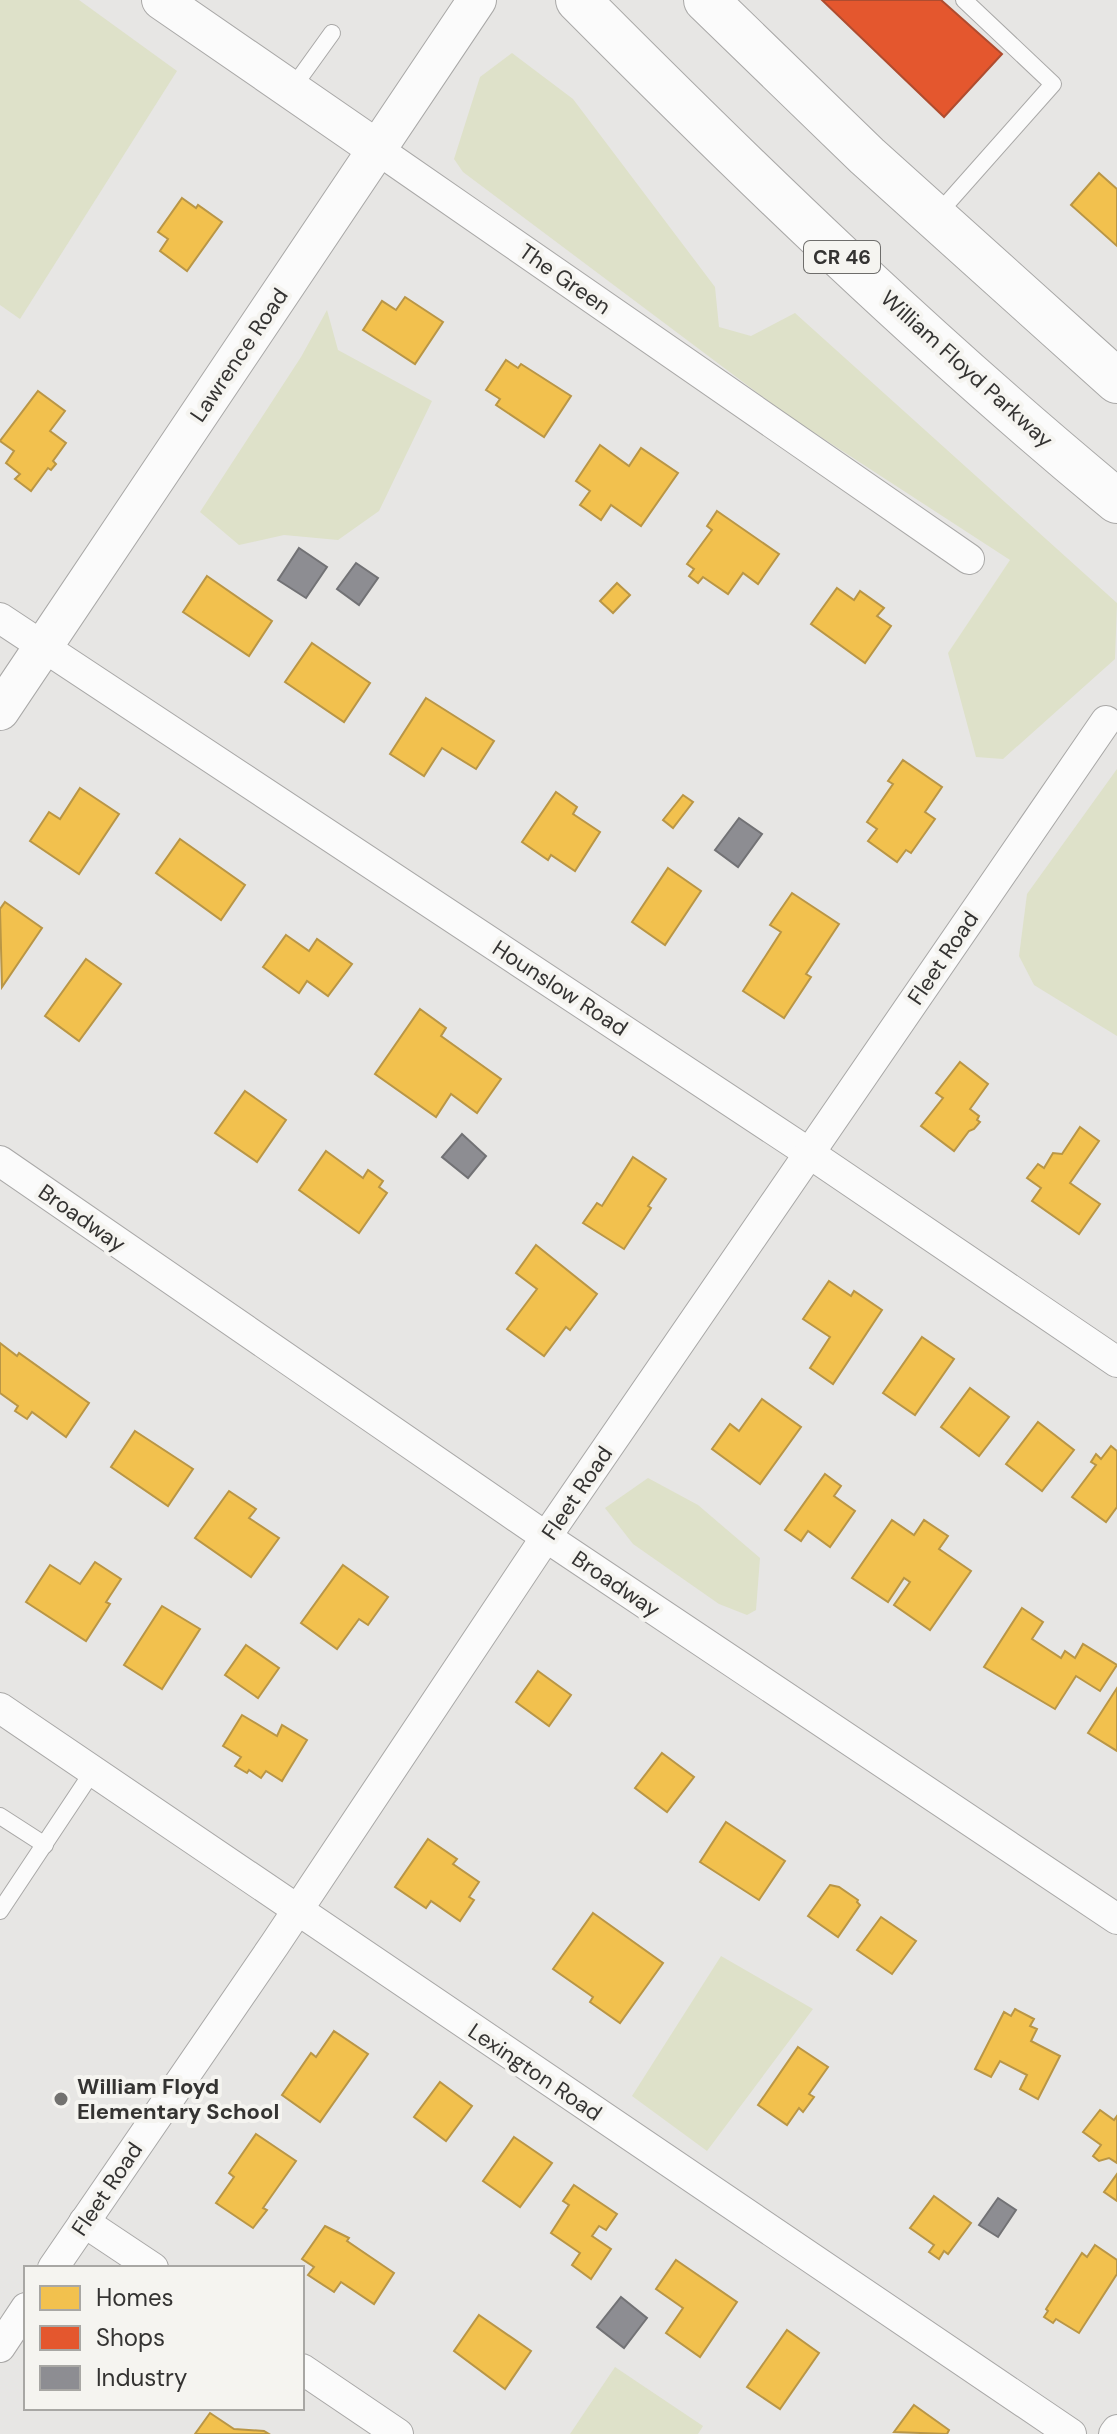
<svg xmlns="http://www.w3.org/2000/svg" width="1117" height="2434" viewBox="0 0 1117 2434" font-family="'DM Sans',sans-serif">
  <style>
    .green { fill: #dee1c9 }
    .homes { fill: #f2c14e; stroke: #b99646; stroke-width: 2 }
    .shops { fill: #e4572e; stroke: #af4c2f; stroke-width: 2 }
    .industry { fill: #8d8d92; stroke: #727275; stroke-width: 2 }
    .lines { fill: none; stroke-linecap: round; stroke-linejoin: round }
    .service-casing { stroke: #a9a8a7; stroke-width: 18 }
    .minor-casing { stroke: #a9a8a7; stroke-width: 32 }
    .tertiary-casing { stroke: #a9a8a7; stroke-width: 40 }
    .trunk-casing { stroke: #a9a8a7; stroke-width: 46 }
    .service { stroke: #fbfbfb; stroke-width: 16 }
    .minor { stroke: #fbfbfb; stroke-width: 30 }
    .tertiary { stroke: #fbfbfb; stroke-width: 38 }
    .trunk { stroke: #fbfbfb; stroke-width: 44 }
    .poi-dot { fill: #737270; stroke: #f5f4f0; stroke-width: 3 }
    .labels { text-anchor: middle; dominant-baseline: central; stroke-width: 8; stroke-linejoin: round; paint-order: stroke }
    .shield { fill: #f5f4f0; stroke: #6e6d6b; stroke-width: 2 }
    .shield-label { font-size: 20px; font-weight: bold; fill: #343332 }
    .street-label { font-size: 22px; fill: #343332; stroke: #f5f4f0 }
    .poi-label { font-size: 22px; font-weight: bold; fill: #343332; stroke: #f5f4f0; text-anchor: start }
  </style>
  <rect width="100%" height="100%" fill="#e7e6e4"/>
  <!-- green -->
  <g class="green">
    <polygon points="0,0 79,0 177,71 20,319 0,305"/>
    <polygon points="512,53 573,99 715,287 719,327 751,336 795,313 1117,603 1115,659 1003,759 976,757 948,653 1010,560 787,415 463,172 454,159 480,77"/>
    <polygon points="327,310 338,350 432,401 379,511 338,540 284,535 239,545 200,512 301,357"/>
    <polygon points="1117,769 1117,1036 1034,985 1019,956 1027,894"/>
    <polygon points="648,1478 698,1505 760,1558 756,1610 747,1615 719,1604 633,1544 605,1508"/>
    <polygon points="721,1956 813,2009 707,2151 632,2096"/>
    <polygon points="615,2367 703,2426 698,2434 570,2434"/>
  </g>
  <!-- homes -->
  <g class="homes">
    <polygon points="1099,173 1117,189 1117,246 1071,205"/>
    <polygon points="182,198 196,208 198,205 222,222 187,271 160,251 168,239 158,232"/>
    <polygon points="405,297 443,322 415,364 363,330 382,301 396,310"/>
    <polygon points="506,360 518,368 521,364 571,396 544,437 496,405 500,399 486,390"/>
    <polygon points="38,391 65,411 50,431 66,443 53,461 56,464 51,470 48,468 31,491 15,479 20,474 6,463 14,451 0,441"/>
    <polygon points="600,445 629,466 641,448 678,473 641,526 611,505 601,520 580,505 590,491 576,481"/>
    <polygon points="717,511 779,554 758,584 743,573 728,594 703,577 698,583 689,576 694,569 687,564 712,530 707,526"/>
    <polygon points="207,576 272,621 249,656 183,612"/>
    <polygon points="617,583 630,595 613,613 600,601"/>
    <polygon points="837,588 854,600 860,591 884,608 877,616 891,626 865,663 811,624"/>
    <polygon points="312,643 370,683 344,722 285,682"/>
    <polygon points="426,698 494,741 476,769 442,748 424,776 390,754"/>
    <polygon points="903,760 942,787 925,812 935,819 911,853 906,850 897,862 868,841 877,829 867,822 893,784 888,781"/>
    <polygon points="80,788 119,814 79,874 30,841 49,812 60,819"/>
    <polygon points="556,792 577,807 573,814 600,832 575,871 551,855 548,860 522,842"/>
    <polygon points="683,795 693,802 673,828 663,820"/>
    <polygon points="180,839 245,885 221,920 156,873"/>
    <polygon points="668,868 701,891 665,945 632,922"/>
    <polygon points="792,893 839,924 806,974 811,977 784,1018 743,991 781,932 770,925"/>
    <polygon points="5,902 42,928 2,987 0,909"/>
    <polygon points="286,935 309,951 317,939 352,964 328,996 307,981 299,993 263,967"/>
    <polygon points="86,959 121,984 79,1041 45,1016"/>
    <polygon points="420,1009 446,1028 441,1036 501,1079 477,1113 451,1094 436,1117 375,1074"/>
    <polygon points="960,1062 988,1084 970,1109 979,1116 977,1120 980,1122 974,1129 969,1131 954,1151 921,1126 943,1098 936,1093"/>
    <polygon points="245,1091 286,1120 257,1162 215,1133"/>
    <polygon points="1080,1127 1099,1141 1070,1183 1100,1204 1079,1234 1032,1201 1041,1188 1027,1178 1038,1164 1044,1168 1053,1153 1062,1154"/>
    <polygon points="326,1151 363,1178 368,1170 383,1181 379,1187 387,1193 359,1233 299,1190"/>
    <polygon points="633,1157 666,1179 648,1206 651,1208 624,1249 583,1223 597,1203 602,1206"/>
    <polygon points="536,1245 597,1294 570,1330 566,1327 544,1356 507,1329 537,1289 516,1273"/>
    <polygon points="829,1281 851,1296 854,1291 882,1310 833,1384 810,1368 830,1337 803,1319"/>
    <polygon points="922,1337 954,1359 915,1415 883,1393"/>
    <polygon points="0,1343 17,1356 19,1353 89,1403 66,1437 32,1412 27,1419 15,1411 18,1406 0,1393"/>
    <polygon points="970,1388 1009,1417 979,1456 941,1427"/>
    <polygon points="762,1399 801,1427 760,1484 712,1449 730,1424 739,1431"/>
    <polygon points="1038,1422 1074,1450 1042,1491 1006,1464"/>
    <polygon points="135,1431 193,1469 168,1506 111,1467"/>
    <polygon points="1111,1446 1117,1451 1117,1507 1106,1522 1072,1497 1096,1465 1091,1462 1096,1454 1101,1459"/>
    <polygon points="825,1474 841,1486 834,1496 855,1511 830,1547 808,1531 801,1541 785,1530"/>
    <polygon points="229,1491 256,1509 249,1518 279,1538 251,1577 195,1538"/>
    <polygon points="892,1520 914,1535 924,1520 948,1536 939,1549 971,1571 930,1630 894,1605 910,1582 904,1578 888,1602 852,1578"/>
    <polygon points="95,1562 121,1579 106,1602 110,1604 86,1641 26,1602 50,1565 80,1584"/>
    <polygon points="343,1565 388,1597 368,1625 359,1619 337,1649 301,1623"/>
    <polygon points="162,1606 200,1629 162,1689 124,1665"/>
    <polygon points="1022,1608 1043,1622 1032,1639 1061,1658 1065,1651 1075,1658 1083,1644 1117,1665 1100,1691 1076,1676 1055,1709 984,1667"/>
    <polygon points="246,1645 279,1668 258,1698 225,1675"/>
    <polygon points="538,1671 571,1695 549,1726 516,1702"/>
    <polygon points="1117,1688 1117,1751 1088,1733"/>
    <polygon points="242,1715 277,1736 282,1725 307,1740 282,1781 266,1771 261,1778 249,1770 247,1773 235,1766 241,1757 223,1746"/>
    <polygon points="662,1753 694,1777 667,1812 635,1788"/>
    <polygon points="726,1822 785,1861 759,1900 700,1862"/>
    <polygon points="428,1839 457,1859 453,1864 479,1882 469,1897 474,1900 460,1921 431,1901 426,1908 395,1887"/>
    <polygon points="830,1885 839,1887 858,1900 857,1902 860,1905 838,1937 808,1916"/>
    <polygon points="593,1913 663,1963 620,2023 590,2002 593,1997 553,1969"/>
    <polygon points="881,1917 916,1941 892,1974 857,1950"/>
    <polygon points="1015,2009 1034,2019 1030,2026 1037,2029 1031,2041 1060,2056 1038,2099 1020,2089 1027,2075 1000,2061 991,2077 975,2069 1004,2012 1011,2016"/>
    <polygon points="334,2031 368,2054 320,2122 282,2095 311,2053 316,2057"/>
    <polygon points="798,2047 828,2067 809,2094 814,2097 803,2112 799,2108 787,2125 758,2105"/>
    <polygon points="440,2082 472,2106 446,2141 414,2117"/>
    <polygon points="1100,2110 1114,2120 1117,2116 1117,2163 1109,2158 1099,2161 1093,2156 1101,2145 1083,2132"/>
    <polygon points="256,2134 296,2161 263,2208 267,2210 253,2228 216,2203 234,2177 229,2173"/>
    <polygon points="514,2137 552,2163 520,2207 483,2181"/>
    <polygon points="1117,2174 1117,2201 1104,2192"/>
    <polygon points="574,2185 617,2214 606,2230 599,2226 592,2236 611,2249 591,2279 572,2265 580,2253 551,2233 569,2205 563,2201"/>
    <polygon points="934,2196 971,2223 948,2254 944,2251 939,2259 929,2252 934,2245 910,2228"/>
    <polygon points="325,2226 349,2238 347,2241 394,2273 374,2304 341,2282 334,2292 308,2275 314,2267 302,2259"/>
    <polygon points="1095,2245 1117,2260 1117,2274 1079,2333 1056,2319 1053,2323 1044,2317 1048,2311 1046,2309 1082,2253 1087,2257"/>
    <polygon points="676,2260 737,2302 700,2357 666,2333 683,2308 656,2289"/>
    <polygon points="479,2315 531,2351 505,2389 454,2351"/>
    <polygon points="787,2330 819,2353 780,2409 747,2387"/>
    <polygon points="914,2405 949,2430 947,2434 894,2432"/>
    <polygon points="210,2413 234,2429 264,2431 269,2434 195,2434"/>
  </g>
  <!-- shops -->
  <polygon class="shops" points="822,0 941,0 1002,54 944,117"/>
  <!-- industry -->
  <g class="industry">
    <polygon points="299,548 327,567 306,598 278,580"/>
    <polygon points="356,563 378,578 359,605 337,589"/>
    <polygon points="739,818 762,834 738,867 715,850"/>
    <polygon points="462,1134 486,1156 468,1178 442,1157"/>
    <polygon points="998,2198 1016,2210 998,2237 979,2225"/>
    <polygon points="621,2297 647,2318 624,2348 597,2327"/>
  </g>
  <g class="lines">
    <defs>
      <g id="service">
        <polyline points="291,90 332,33"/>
        <polyline points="936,216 1053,84 964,0"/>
        <polyline points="0,1816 45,1845"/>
        <polyline points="0,1911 93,1771"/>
      </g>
      <g id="minor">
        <polyline points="377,149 969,559"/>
        <polyline points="0,618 809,1153 1117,1362"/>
        <polyline points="0,1161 546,1537 1117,1919"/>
        <polyline points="0,1708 1071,2434"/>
        <polyline points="84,2222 153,2268"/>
        <polyline points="53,2268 275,1944 546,1537 1106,721"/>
        <polyline points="0,2347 26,2308"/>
        <polyline points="302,2369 398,2434"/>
        <polyline points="1114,2434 1117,2430"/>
      </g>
      <g id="tertiary">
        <polyline points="161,0 377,149"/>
        <polyline points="0,711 477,0"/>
      </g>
      <g id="trunk">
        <path d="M578 0C751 174 928 345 1117 501"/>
        <polyline points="706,0 867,156 1117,381"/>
      </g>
    </defs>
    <!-- service casing -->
    <use href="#service" class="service-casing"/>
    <!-- minor casing -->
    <use href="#minor" class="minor-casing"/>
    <!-- tertiary casing -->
    <use href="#tertiary" class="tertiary-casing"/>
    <!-- trunk casing -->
    <use href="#trunk" class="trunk-casing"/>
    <!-- service -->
    <use href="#service" class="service"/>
    <!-- minor -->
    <use href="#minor" class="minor"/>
    <!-- tertiary -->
    <use href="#tertiary" class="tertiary"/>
    <!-- trunk -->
    <use href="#trunk" class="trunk"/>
  </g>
  <!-- markers -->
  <circle class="poi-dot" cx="61" cy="2099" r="8"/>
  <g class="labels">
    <!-- shield labels -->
    <rect class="shield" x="804" y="241" width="76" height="32" rx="6"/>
    <g class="shield-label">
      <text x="842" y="257">CR 46</text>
    </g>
    <!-- street labels -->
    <g class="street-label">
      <text transform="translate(565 279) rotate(35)">The Green</text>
      <text transform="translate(239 355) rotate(-56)">Lawrence Road</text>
      <text transform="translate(967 369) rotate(42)">William Floyd Parkway</text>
      <text transform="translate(943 958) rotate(-56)">Fleet Road</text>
      <text transform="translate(560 988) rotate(33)">Hounslow Road</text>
      <text transform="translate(82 1218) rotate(35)">Broadway</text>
      <text transform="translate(577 1493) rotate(-56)">Fleet Road</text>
      <text transform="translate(616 1584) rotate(34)">Broadway</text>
      <text transform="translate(535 2072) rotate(34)">Lexington Road</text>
      <text transform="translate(107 2189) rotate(-56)">Fleet Road</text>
    </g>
    <!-- poi labels -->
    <g class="poi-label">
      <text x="77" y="2086">William Floyd<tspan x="77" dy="25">Elementary School</tspan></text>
    </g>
  </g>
  <!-- legend -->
  <rect x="24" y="2266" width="280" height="144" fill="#f5f4f0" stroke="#a8a7a4" stroke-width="2"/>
  <rect x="40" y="2286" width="40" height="24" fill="#f2c14e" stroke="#a8a7a4" stroke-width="2"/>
  <text x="96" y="2306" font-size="24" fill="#343332">Homes</text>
  <rect x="40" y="2326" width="40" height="24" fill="#e4572e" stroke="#a8a7a4" stroke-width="2"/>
  <text x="96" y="2346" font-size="24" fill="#343332">Shops</text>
  <rect x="40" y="2366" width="40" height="24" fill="#8d8d92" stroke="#a8a7a4" stroke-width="2"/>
  <text x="96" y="2386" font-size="24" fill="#343332">Industry</text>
</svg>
